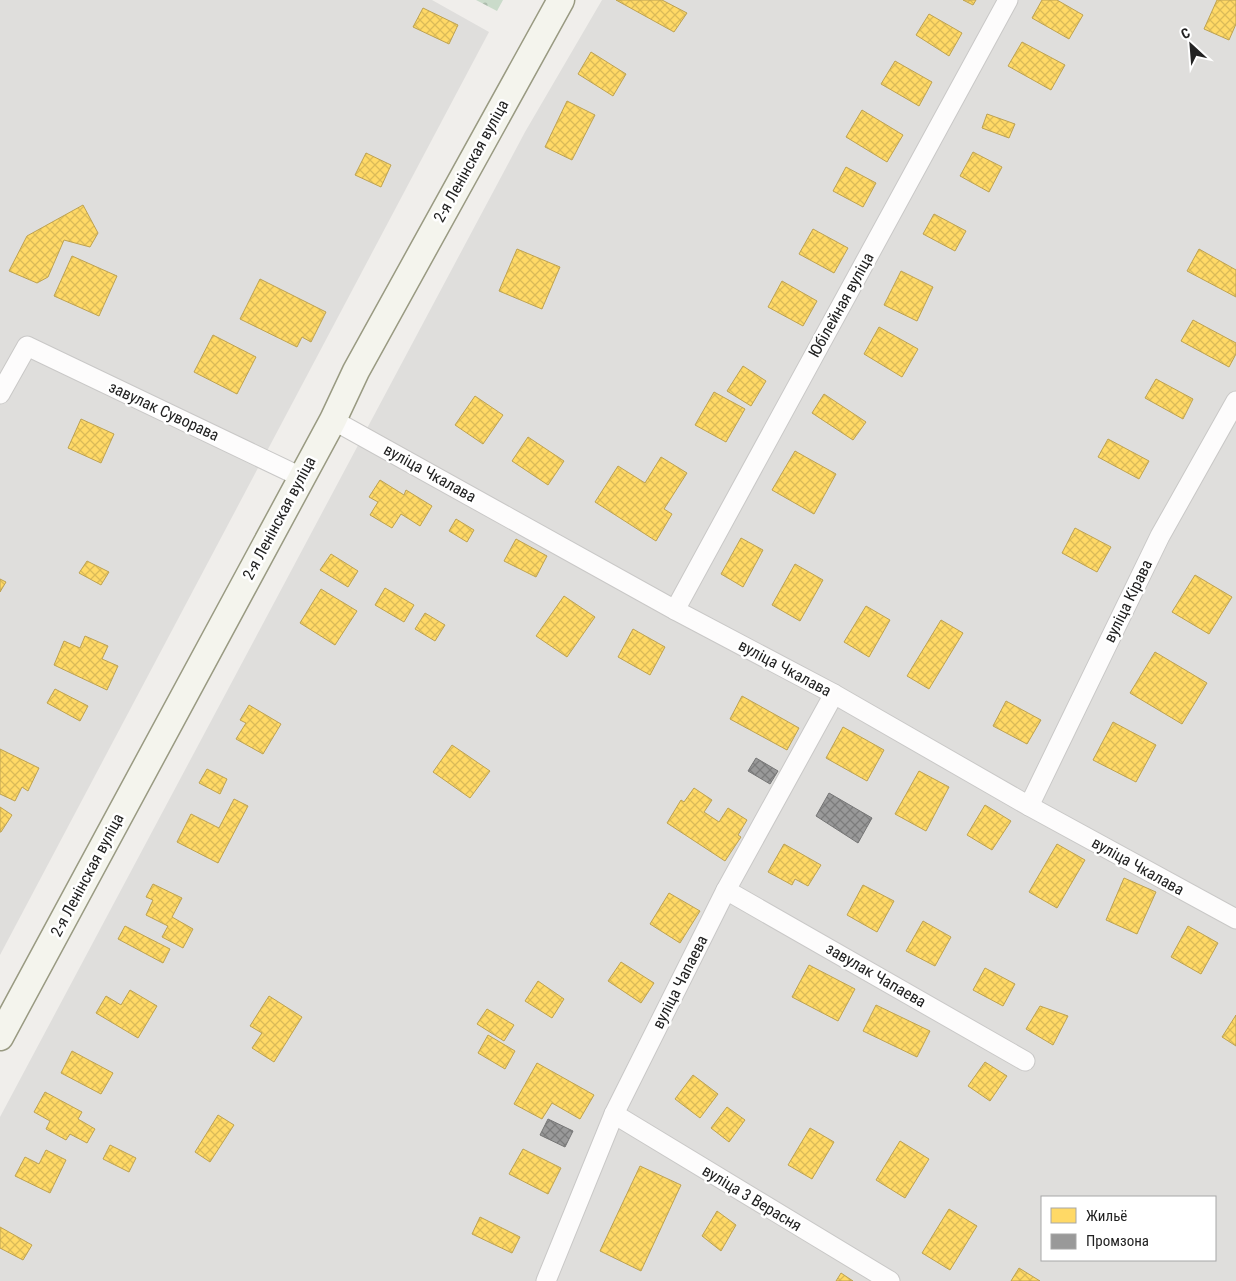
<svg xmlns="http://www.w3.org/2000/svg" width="1236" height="1281" viewBox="0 0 1236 1281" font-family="'Roboto Condensed',sans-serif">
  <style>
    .residential { fill: #dfdedc; fill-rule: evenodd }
    .cemetery { fill: url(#cemetery-stones) }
    .homes { fill: url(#homes-cross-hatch); stroke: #bda252 }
    .industry { fill: url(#industry-cross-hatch); stroke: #757575 }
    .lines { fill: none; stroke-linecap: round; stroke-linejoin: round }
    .minor-casing { stroke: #c9c8c7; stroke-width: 21 }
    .secondary-casing { stroke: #999a82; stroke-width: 29 }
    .minor { stroke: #fdfcfc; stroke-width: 19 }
    .secondary { stroke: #f4f4ed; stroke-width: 26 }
    .labels { text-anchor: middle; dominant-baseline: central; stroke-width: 5; stroke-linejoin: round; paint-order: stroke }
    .street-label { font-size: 16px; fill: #222; stroke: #fff }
  </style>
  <defs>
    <pattern id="cemetery-stones" width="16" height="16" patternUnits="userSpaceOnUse" patternTransform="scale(1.25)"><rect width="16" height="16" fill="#cadbca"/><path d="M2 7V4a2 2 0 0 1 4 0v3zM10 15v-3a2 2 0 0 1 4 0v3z" fill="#adbcad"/></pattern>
    <pattern id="homes-cross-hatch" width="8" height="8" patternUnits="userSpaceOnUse" patternTransform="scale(1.25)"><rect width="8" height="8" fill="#ffd966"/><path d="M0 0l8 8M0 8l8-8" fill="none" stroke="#daba58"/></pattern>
    <pattern id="industry-cross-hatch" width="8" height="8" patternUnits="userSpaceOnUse" patternTransform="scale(1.25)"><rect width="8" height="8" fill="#999"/><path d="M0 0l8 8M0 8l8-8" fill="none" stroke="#7c7c7c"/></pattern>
  </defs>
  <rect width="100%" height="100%" fill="#f0eeeb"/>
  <!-- residential -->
  <g class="residential">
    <polygon points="0,0 432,0 489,32 0,955"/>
    <path d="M602 0H1236V1281H0V1117L525 132ZM1042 1197H1215V1260H1042Z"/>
  </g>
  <!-- cemetery -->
  <polygon class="cemetery" points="476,0 503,0 497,11"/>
  <!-- homes -->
  <g class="homes">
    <polygon points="616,0 662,0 687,13 674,32"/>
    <polygon points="963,0 976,0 973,5"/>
    <polygon points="1042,0 1057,0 1083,15 1069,39 1032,18"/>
    <polygon points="1217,0 1236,0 1236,24 1229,40 1204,29"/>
    <polygon points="423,8 458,25 449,44 413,27"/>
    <polygon points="929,14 962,33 949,56 916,35"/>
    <polygon points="1022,42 1065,65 1051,90 1008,66"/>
    <polygon points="591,52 626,74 613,96 578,74"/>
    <polygon points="895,61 932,82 919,106 881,84"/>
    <polygon points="567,101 595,115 572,160 545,147"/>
    <polygon points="862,110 903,135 887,162 846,137"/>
    <polygon points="987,114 1015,124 1009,138 982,128"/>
    <polygon points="973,152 1002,167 989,192 960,176"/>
    <polygon points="366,153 391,165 381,187 355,175"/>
    <polygon points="846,167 876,183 863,207 833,191"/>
    <polygon points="83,205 98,233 90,247 64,240 48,277 37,283 9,271 27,236"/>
    <polygon points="934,214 966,231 955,251 923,234"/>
    <polygon points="813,229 848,248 834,273 799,254"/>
    <polygon points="517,249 560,267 542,309 499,291"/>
    <polygon points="1199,249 1236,270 1236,297 1187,271"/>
    <polygon points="72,256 117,276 99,316 54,296"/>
    <polygon points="901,271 933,287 917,321 884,305"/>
    <polygon points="260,279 326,312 311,342 302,337 297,347 240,319"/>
    <polygon points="782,281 817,301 803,326 768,307"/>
    <polygon points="1193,320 1236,343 1236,354 1229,367 1181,341"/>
    <polygon points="879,327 918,349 902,377 864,354"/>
    <polygon points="213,335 256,357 237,394 194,372"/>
    <polygon points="743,366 766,381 751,406 727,391"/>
    <polygon points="1156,379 1193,399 1183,419 1145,398"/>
    <polygon points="714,392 745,409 726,442 695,425"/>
    <polygon points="824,394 866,422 853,440 812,413"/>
    <polygon points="475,396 503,415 483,444 455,425"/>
    <polygon points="81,419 114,434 101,463 68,448"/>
    <polygon points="528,437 564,461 548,485 512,461"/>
    <polygon points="1108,439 1149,461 1139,479 1098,457"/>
    <polygon points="795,451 836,474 814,514 772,490"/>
    <polygon points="661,457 687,473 664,509 672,514 656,541 595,502 618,466 645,483"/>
    <polygon points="380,480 404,495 406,490 432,506 420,526 401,514 392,528 370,515 378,502 369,497"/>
    <polygon points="456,519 474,530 467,542 449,531"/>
    <polygon points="1075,528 1111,547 1097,572 1062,553"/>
    <polygon points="741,538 763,550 743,587 721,574"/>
    <polygon points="516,539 547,556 536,577 504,561"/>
    <polygon points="331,554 358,571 348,587 320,570"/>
    <polygon points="87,561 109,572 101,585 79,573"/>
    <polygon points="795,564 823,580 800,621 772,605"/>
    <polygon points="1195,575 1232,597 1209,634 1172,612"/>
    <polygon points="0,579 6,582 0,592"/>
    <polygon points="385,588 414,605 404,622 375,605"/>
    <polygon points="321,589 357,611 335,645 300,623"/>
    <polygon points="564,596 595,617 567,657 536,636"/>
    <polygon points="866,606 890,620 869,657 844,642"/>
    <polygon points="425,613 445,625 435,641 415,629"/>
    <polygon points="941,620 963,633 929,689 907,676"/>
    <polygon points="633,629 665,647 650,675 618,657"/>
    <polygon points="85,636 108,646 102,659 118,666 107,690 54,665 64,641 80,648"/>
    <polygon points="1155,652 1207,683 1182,724 1130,693"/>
    <polygon points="55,689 88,706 80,721 47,703"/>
    <polygon points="742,696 799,728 787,750 730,719"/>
    <polygon points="1006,701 1041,720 1027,744 993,726"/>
    <polygon points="249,705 281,724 263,754 236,739 246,723 240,720"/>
    <polygon points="1113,722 1156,745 1136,782 1093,760"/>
    <polygon points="843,727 884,750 867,781 826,758"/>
    <polygon points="452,745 490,771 470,798 433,772"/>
    <polygon points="0,749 39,768 28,791 22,787 15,801 0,794"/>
    <polygon points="207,769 227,779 220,794 199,783"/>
    <polygon points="919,771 949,787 926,831 895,814"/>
    <polygon points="694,788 712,800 704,812 719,822 728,808 747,820 738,835 741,837 725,861 667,823 681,800 684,802"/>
    <polygon points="234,799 248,806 218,863 177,842 191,814 219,828"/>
    <polygon points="985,805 1011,821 992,850 967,835"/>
    <polygon points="0,807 12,815 1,832 0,832"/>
    <polygon points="784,844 821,865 808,886 795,879 792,885 768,872"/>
    <polygon points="1057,844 1085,860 1057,908 1029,892"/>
    <polygon points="1124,878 1156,892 1137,934 1106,920"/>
    <polygon points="153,884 182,898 172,917 193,929 183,948 162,937 168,926 146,915 153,900 146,897"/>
    <polygon points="863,885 894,901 877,932 847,915"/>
    <polygon points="669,893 700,911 680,943 650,924"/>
    <polygon points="923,921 951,937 935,966 906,951"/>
    <polygon points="125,926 170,949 163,963 118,939"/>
    <polygon points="1188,926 1218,943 1201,974 1171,957"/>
    <polygon points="621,962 654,983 641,1003 608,981"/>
    <polygon points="809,965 855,989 838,1021 792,997"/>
    <polygon points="985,968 1015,984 1003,1006 973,990"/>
    <polygon points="538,981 564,999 552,1018 525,1001"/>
    <polygon points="130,990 157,1006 138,1038 96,1013 106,996 121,1005"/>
    <polygon points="269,996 302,1017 274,1062 252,1048 262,1033 250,1026"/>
    <polygon points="876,1005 930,1031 917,1057 863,1031"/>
    <polygon points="1040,1006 1068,1016 1053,1045 1026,1029"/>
    <polygon points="487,1009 514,1025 504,1041 477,1024"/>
    <polygon points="1236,1015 1236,1046 1222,1037"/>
    <polygon points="488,1035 515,1051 505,1069 478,1053"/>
    <polygon points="72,1051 113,1073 101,1094 61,1073"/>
    <polygon points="985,1062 1007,1076 990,1101 968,1086"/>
    <polygon points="537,1063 594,1095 580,1119 552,1103 542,1119 514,1104"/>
    <polygon points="693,1075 718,1094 700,1118 675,1099"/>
    <polygon points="45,1092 82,1112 78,1119 95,1129 87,1143 70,1134 66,1140 46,1129 50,1121 34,1112"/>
    <polygon points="727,1107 745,1120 729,1142 711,1128"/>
    <polygon points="218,1115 234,1125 210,1162 195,1152"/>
    <polygon points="810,1128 834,1142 812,1179 788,1165"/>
    <polygon points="900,1141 929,1159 905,1198 876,1180"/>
    <polygon points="110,1145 136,1158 129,1172 103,1159"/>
    <polygon points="523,1149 561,1168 548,1194 509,1174"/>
    <polygon points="46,1150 66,1160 50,1193 15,1176 25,1157 39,1164"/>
    <polygon points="640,1166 681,1185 641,1271 600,1251"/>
    <polygon points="949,1209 977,1226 950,1270 922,1253"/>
    <polygon points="717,1211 736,1225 721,1251 702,1236"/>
    <polygon points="480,1217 520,1237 512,1253 472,1234"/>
    <polygon points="0,1227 32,1245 23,1260 0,1248"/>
    <polygon points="1019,1268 1040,1281 1011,1281"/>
    <polygon points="841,1273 853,1281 836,1281"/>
  </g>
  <!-- industry -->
  <g class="industry">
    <polygon points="756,758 778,771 770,784 748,771"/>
    <polygon points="829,793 872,818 858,843 816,816"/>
    <polygon points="548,1119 573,1131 565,1147 540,1135"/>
  </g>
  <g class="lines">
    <defs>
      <g id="minor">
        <polyline points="0,394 27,346 301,477"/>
        <polyline points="333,420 675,610 834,694 1029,806 1236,919"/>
        <polyline points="675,610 1008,0"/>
        <polyline points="1029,806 1160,536 1236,401"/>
        <polyline points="726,890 1025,1061"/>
        <polyline points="614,1114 890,1281"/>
        <polyline points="546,1281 614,1114 726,890 834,694"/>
      </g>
      <polyline id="secondary" points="0,1037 333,420 356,371 561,0"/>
    </defs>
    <!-- minor casing -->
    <use href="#minor" class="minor-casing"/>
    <!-- secondary casing -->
    <use href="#secondary" class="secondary-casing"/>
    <!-- minor -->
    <use href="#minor" class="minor"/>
    <!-- secondary -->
    <use href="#secondary" class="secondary"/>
  </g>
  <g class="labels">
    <!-- street labels -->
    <g class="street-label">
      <text transform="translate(471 161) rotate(-61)">2-я Ленінская вуліца</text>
      <text transform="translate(841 305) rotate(-61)">Юбілейная вуліца</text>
      <text transform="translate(164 411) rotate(25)">завулак Суворава</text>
      <text transform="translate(430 473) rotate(29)">вуліца Чкалава</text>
      <text transform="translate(279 518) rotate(-62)">2-я Ленінская вуліца</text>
      <text transform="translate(1128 601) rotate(-64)">вуліца Кірава</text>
      <text transform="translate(785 668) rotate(28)">вуліца Чкалава</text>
      <text transform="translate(1138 866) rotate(29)">вуліца Чкалава</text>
      <text transform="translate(87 875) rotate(-62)">2-я Ленінская вуліца</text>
      <text transform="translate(876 975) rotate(30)">завулак Чапаева</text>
      <text transform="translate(680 982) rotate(-63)">вуліца Чапаева</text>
      <text transform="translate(752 1198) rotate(31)">вуліца 3 Верасня</text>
    </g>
  </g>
  <!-- legend -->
  <rect x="1041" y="1196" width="175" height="65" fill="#ffffff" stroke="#a7a7a7"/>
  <rect x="1051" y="1208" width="25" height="15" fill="#ffd966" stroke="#a7a7a7"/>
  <text x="1086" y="1221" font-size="15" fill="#222222">Жильё</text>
  <rect x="1051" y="1234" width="25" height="15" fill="#999999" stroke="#a7a7a7"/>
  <text x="1086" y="1246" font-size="15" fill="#222222">Промзона</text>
  <!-- north arrow -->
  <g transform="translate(1191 45) rotate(334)" stroke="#ffffff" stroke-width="4" paint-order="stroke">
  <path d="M0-4L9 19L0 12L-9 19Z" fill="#222222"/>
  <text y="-8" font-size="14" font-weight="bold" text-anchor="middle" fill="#222222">С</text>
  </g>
</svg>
